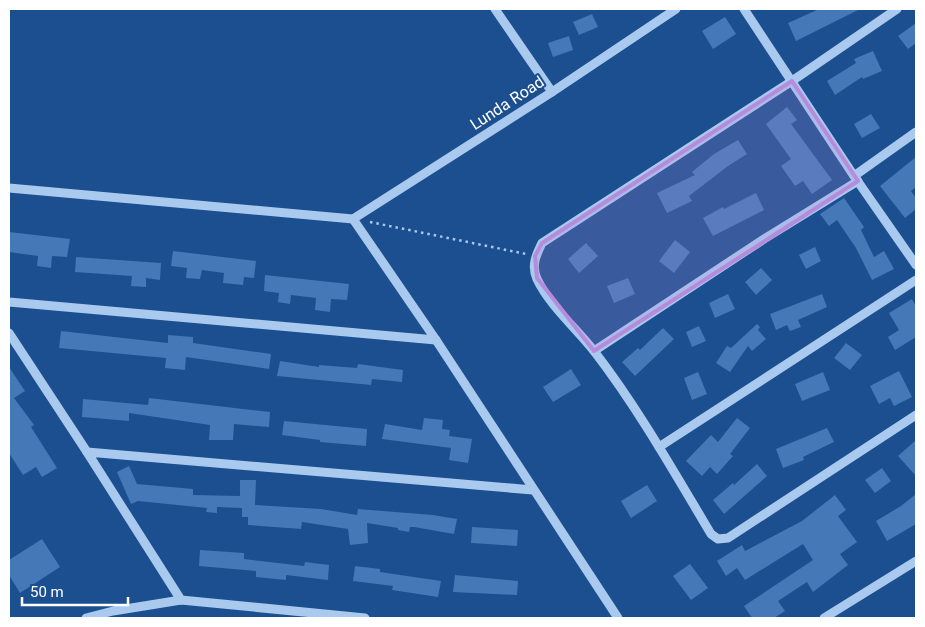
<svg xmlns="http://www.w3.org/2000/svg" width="925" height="627" viewBox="0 0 925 627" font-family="Roboto,sans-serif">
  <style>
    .building { fill: #4478b7 }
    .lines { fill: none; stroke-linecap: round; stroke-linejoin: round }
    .path { stroke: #a9c9ee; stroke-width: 2.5; stroke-dasharray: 2.5 4; stroke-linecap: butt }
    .minor { stroke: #a9c9ee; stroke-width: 9 }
    .marked { fill: #b68bdc; fill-opacity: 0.2; stroke: #b68bdc; stroke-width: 4; stroke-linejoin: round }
    .labels { text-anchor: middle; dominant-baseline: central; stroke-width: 4; stroke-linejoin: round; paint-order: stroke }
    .street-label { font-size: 16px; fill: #fff; stroke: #1b4f8f }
  </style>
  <rect width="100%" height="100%" fill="#1b4f8f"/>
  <!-- building -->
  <g class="building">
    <polygon points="819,9 860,9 796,41 788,23"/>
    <polygon points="592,14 598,27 579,35 573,22"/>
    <polygon points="725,17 736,34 713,49 702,31"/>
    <polygon points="916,23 916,43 908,49 898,36"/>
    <polygon points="569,36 573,50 553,57 548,43"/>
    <polygon points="873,51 882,71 863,79 862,77 835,95 827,81 856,63 854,59"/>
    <polygon points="787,107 797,120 791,124 832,180 812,194 803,181 795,186 781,166 791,159 766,124"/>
    <polygon points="871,114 880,128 862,138 854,124"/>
    <polygon points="738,140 747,154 728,166 689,196 692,201 667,213 657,193 695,175 692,172 714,154"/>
    <polygon points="916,157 916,187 911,191 916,198 916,209 905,218 880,186"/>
    <polygon points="756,193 764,210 713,236 703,218 723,207 724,209"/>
    <polygon points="844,198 864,227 861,230 874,257 884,251 894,269 872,280 856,248 837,220 829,226 820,214"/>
    <polygon points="9,232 70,239 67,257 52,256 51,268 37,266 38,256 9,252"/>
    <polygon points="675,240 690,252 674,273 659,261"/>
    <polygon points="586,243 598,256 579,273 568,259"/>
    <polygon points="815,247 821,261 806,269 799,255"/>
    <polygon points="173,251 256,261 254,278 244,277 243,285 223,283 224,273 202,270 200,279 186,278 187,268 171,266"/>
    <polygon points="76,257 161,263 160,280 146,278 146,287 131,286 132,276 75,272"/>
    <polygon points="761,268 772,280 756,295 745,282"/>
    <polygon points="265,275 349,284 347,300 331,299 330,312 315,310 316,298 291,295 290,304 278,302 279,293 264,291"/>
    <polygon points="628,278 635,294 614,303 607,286"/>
    <polygon points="728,294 735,309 715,318 709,303"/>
    <polygon points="822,294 827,307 798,320 801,327 790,331 787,325 776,330 770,314"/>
    <polygon points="912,299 916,307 916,337 895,350 888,337 899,330 889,313"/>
    <polygon points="757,324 760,327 758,330 766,339 752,351 748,346 730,372 716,363 727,346 731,348"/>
    <polygon points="699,326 706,341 692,347 686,332"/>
    <polygon points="663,328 674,339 635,376 622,362 638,348 640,350"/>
    <polygon points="61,331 168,343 168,335 193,337 193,343 271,354 269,369 186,357 185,370 165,368 166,358 59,348"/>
    <polygon points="846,343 862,355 850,370 834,358"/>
    <polygon points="280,361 319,367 319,365 357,368 358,364 403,370 402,382 372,379 371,385 277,376"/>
    <polygon points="9,367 25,391 14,398 34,425 31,427 57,468 42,477 36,467 23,475 9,453"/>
    <polygon points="571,369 581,385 553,402 543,387"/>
    <polygon points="899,371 912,397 894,406 890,398 879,404 870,386"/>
    <polygon points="698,372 707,394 692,400 684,378"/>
    <polygon points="823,372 830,390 802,401 795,384"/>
    <polygon points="149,398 270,412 269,427 234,424 233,440 209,440 210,425 129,413 129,421 82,417 83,399 148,405"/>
    <polygon points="424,418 443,420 442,429 450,430 449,436 472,439 468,463 449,460 451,448 382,439 385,424 422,430"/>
    <polygon points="737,418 750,428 730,454 733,456 717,474 710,467 702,476 686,461 711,435 718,442"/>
    <polygon points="284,421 367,429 366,446 320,442 320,440 282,435"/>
    <polygon points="827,428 834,442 803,457 804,460 783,468 776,449"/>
    <polygon points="916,440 916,476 898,456"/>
    <polygon points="757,464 767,476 724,514 713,500 733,483 734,485"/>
    <polygon points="129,466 137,484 193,489 193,495 240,496 240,480 256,480 255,505 321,509 357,515 358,509 433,515 457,519 454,534 414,527 410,527 409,532 398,530 398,528 367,523 368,543 350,545 348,529 302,522 301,529 248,525 248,517 242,517 242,508 217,507 217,513 206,512 207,508 138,501 131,504 117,472"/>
    <polygon points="882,468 891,481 875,493 865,480"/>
    <polygon points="647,485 657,501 631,518 621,501"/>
    <polygon points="916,494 916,524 887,541 876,521 901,506"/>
    <polygon points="835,495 846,510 838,516 857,542 840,554 848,565 813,592 807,582 778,601 785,611 774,618 752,618 744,606 813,560 803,544 745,580 737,568 726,576 717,561 742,545 745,551 802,521"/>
    <polygon points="472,527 518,530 517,546 471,543"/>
    <polygon points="42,539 60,567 20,593 9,575 9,560"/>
    <polygon points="200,550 244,553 244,559 304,566 305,562 329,565 328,580 286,575 286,580 256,577 256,571 199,566"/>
    <polygon points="690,564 708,588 691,600 673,576"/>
    <polygon points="355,566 380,569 380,572 441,581 438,597 392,590 393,586 353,581"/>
    <polygon points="455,575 518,581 517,595 453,592"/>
  </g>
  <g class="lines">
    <!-- path -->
    <polyline class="path" points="370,222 526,254"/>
    <!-- minor -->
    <g class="minor">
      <polyline points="495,9 552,92"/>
      <polyline points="744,9 854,176 916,265"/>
      <path d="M897 9 792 81 542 243C536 255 531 266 537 279 550 306 576 328 594 351 638 408 674 472 711 534L718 539 728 538 916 415"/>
      <polyline points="854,176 916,132"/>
      <polyline points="9,188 353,219"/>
      <polyline points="353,219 436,340 618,618"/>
      <polyline points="353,219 552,92 676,9"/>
      <polyline points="9,302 436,340"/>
      <polyline points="9,333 87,452"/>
      <polyline points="594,351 764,239 858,181"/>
      <polyline points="659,447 916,280"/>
      <polyline points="86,618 113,611 181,600"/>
      <polyline points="365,618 181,600 87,452 533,490"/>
      <polyline points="824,618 916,561"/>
    </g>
  </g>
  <!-- marked area -->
  <path class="marked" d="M792 81 858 181 594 351 537 278 535 256 542 243Z"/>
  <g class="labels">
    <!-- street labels -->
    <g class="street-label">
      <text transform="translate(507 103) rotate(-33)">Lunda Road</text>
    </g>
  </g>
  <!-- border -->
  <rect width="925" height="627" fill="none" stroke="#ffffff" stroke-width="20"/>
  <!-- scale -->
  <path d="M22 597v8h106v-8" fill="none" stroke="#ffffff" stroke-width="2.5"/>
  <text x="30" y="597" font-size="15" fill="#ffffff" stroke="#1b4f8f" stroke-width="4" paint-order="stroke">50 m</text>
</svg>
